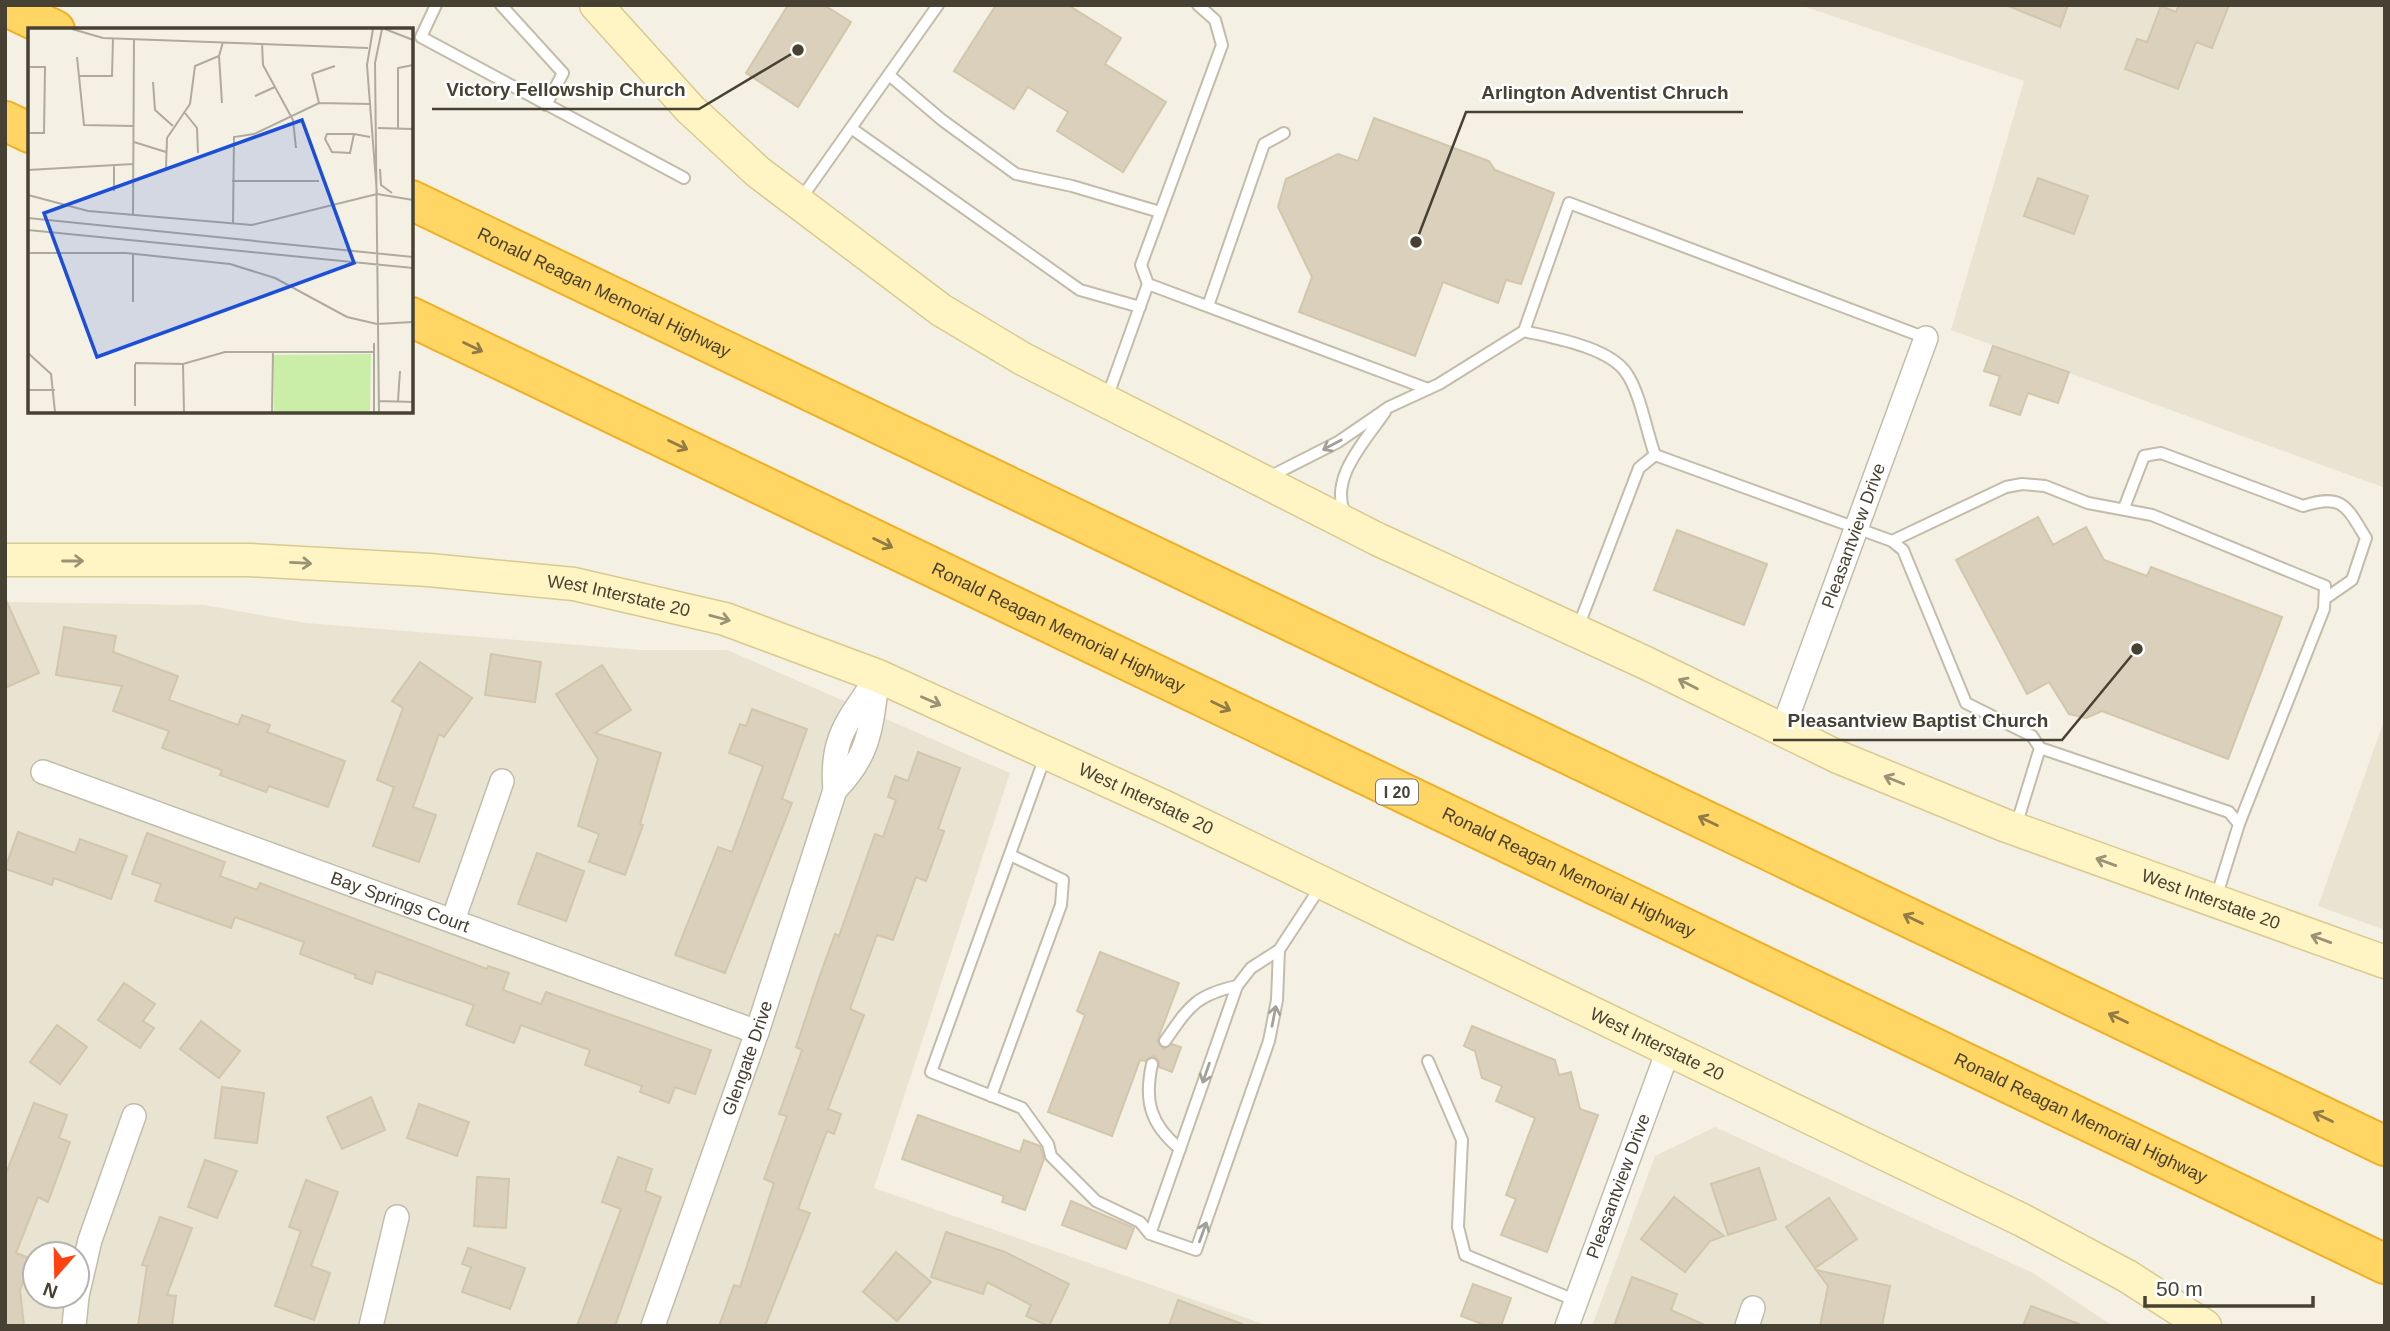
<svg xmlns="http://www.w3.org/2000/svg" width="2390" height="1331" viewBox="0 0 2390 1331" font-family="Arial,sans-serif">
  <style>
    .residential { fill: #e9e3d2; fill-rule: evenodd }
    .building { fill: #dad0bb; stroke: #d2c6ab; stroke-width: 2 }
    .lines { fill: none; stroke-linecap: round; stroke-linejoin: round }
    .service-casing { stroke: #c3bca9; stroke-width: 14 }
    .minor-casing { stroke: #c3bca9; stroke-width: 26 }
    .secondary-casing { stroke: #d9ca8f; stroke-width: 35 }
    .motorway-casing { stroke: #eeb024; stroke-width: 42 }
    .service { stroke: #fff; stroke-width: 10 }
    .minor { stroke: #fff; stroke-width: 23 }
    .secondary { stroke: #fff4c3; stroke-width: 32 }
    .motorway { stroke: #ffd564; stroke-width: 38 }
    .oneway { stroke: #917c47 }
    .oneway2 { stroke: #a3a099 }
    .oneway3 { stroke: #9a9274 }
    .labels { text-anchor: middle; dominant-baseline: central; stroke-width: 5; stroke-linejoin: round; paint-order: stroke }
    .shield { fill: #fff; stroke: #7e7a70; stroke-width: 2 }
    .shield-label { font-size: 16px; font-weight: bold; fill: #474133 }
    .street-label { font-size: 18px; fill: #474133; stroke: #fff }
    .inset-road { fill: none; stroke: #afaa9d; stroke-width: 2 }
    .view { fill: #1d4ed8; fill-opacity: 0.15; stroke: #1d4ed8; stroke-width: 3.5 }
    .inset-edge { fill: none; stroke: #474133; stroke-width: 3.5 }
    .leader { fill: none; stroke: #474133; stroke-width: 2.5 }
    .callout-dot { fill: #474133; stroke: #fff; stroke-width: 2.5 }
    .callout-label { font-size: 19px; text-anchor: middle; font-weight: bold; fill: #474133; stroke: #fff; stroke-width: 5; stroke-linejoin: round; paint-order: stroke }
  </style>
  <rect width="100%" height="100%" fill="#f4f0e4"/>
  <!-- residential -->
  <g class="residential">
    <polygon points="1800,5 2385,5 2385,488 1951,330 2024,81"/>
    <path d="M5 602 204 605 306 623 640 650H727L1010 773 874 1188 1269 1326H5ZM35 1254H77V1296H35Z"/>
    <polygon points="2385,718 2385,930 2318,906"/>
    <polygon points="1715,1127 2033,1273 2113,1326 1592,1326 1655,1156"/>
  </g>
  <!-- building -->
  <g class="building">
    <polygon points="788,5 824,5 851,22 798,107 746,73"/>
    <polygon points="996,5 1068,5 1121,38 1105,64 1166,102 1123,172 1057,131 1068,112 1028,87 1014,109 954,71"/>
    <polygon points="2006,5 2068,5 2060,27"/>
    <polygon points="2179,5 2229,5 2212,48 2196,42 2178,89 2125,69 2137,39 2147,42 2161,6 2176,12"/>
    <polygon points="1374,118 1489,161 1495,170 1554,193 1521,284 1506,280 1498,303 1443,282 1415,356 1299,312 1312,277 1278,207 1286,179 1338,154 1358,161"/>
    <polygon points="2038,178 2088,196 2074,234 2024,216"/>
    <polygon points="1993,346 2069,372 2058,403 2028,393 2020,415 1990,405 2000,376 1984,371"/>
    <polygon points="2038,517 2053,545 2086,527 2104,560 2147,576 2151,567 2282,617 2228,759 2102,711 2086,718 2069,714 2049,682 2027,694 1956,560"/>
    <polygon points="1677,530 1767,564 1744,625 1654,590"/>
    <polygon points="5,598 39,673 5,688"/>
    <polygon points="64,627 116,636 113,652 178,676 169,700 238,725 242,715 270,725 267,732 345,761 328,807 269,786 266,792 220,775 222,770 162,748 169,731 113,711 122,686 56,675"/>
    <polygon points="491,654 541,662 535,702 485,695"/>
    <polygon points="420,662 472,698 444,737 439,734 413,807 436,815 419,862 373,846 394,787 377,780 403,708 392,701"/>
    <polygon points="602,665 631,710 595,733 661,753 640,824 643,825 625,875 589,862 599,834 578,826 598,759 556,694"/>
    <polygon points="752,709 807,729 782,799 792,803 725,973 675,955 718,847 732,852 763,766 729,753 740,724 746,726"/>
    <polygon points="918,752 960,768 938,829 944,831 926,881 916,877 893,940 877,935 850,1009 864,1015 828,1109 841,1114 834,1134 827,1131 798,1209 810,1213 765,1326 719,1326 734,1285 740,1287 774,1183 764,1179 787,1116 779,1114 802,1050 796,1047 818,981 835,934 839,936 875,834 883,837 896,800 888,797 895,776 908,781"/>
    <polygon points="18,832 75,853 80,839 127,856 111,899 54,878 52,885 5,869"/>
    <polygon points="147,833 225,862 220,876 257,890 260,883 487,969 488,966 509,973 503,990 541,1004 546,992 711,1050 695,1094 675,1087 669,1103 640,1092 642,1086 585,1065 590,1050 521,1025 514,1043 466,1025 474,1005 376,971 372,984 355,978 356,975 300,954 304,942 235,917 231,928 155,901 161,884 132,874"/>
    <polygon points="537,853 584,871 566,921 518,904"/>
    <polygon points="1100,952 1179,983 1157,1041 1164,1049 1172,1044 1181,1047 1172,1072 1159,1067 1159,1061 1154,1056 1145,1061 1140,1060 1112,1136 1048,1112 1085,1015 1077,1011"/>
    <polygon points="124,983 155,1004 143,1021 154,1028 140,1048 98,1020"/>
    <polygon points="201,1021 240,1051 219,1078 180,1049"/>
    <polygon points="57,1025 87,1047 60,1084 30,1062"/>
    <polygon points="1472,1026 1555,1060 1559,1075 1571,1072 1580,1109 1598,1115 1547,1252 1501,1235 1516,1199 1506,1195 1535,1118 1496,1101 1502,1086 1482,1078 1475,1051 1464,1046"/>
    <polygon points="222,1087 264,1093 257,1143 215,1138"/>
    <polygon points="371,1097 385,1130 342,1149 327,1117"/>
    <polygon points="34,1103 67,1115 59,1138 70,1142 48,1202 38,1197 16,1253 32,1259 20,1290 24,1326 5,1326 5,1176"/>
    <polygon points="419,1104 469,1122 457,1156 407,1138"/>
    <polygon points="918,1115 1020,1152 1024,1140 1040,1146 1044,1159 1025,1210 1002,1202 1004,1196 902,1159"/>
    <polygon points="618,1157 652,1169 645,1191 661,1197 615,1326 577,1326 621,1209 602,1202"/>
    <polygon points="205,1160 237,1171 217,1218 188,1207"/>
    <polygon points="1759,1168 1776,1219 1728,1235 1711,1184"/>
    <polygon points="477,1177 509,1179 506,1228 474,1226"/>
    <polygon points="306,1180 338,1192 311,1266 330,1273 314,1320 275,1306 301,1231 289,1227"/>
    <polygon points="1674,1197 1724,1236 1710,1241 1685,1272 1641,1239"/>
    <polygon points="1829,1198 1857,1239 1815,1268 1786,1227"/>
    <polygon points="1071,1201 1134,1228 1126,1249 1062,1225"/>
    <polygon points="160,1217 192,1228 167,1295 176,1296 172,1326 138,1326 147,1266 142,1265"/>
    <polygon points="946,1232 1005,1252 1069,1284 1049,1326 1026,1316 1031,1305 987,1282 983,1294 931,1277"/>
    <polygon points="468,1248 525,1268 510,1309 462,1292 471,1267 462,1264"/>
    <polygon points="896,1252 931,1282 897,1321 863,1292"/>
    <polygon points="1816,1270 1890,1286 1882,1326 1820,1326 1828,1286"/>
    <polygon points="1632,1277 1677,1294 1671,1310 1707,1326 1614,1326"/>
    <polygon points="1473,1284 1511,1298 1501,1326 1487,1326 1461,1316"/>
    <polygon points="1178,1300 1242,1324 1242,1326 1169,1326"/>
    <polygon points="2031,1306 2079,1324 2079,1326 2023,1326"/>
  </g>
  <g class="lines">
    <defs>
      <g id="service">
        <polyline points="436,5 421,37 684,178"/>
        <polyline points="501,5 563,73 546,105"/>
        <polyline points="889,75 942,120 1016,174 1072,186 1160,212"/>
        <polyline points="851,128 1080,290 1140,307"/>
        <polyline points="800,200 938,5"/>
        <polyline points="1148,284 1141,265 1222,45 1215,20 1198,5"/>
        <polyline points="1208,306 1264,144 1284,133"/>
        <path d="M1524 331C1553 338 1610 347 1627 374 1640 393 1647 433 1655 455"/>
        <polyline points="1107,398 1148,284 1428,389"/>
        <polyline points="1267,478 1338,442 1389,407 1439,384 1524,331 1569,203 1926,338"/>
        <path d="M2124 508 2144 456 2161 453 2303 506C2343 493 2346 506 2366 538L2352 580 2326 598"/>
        <path d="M1346 515C1327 480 1366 440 1385 412"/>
        <polyline points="1892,541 2006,487 2022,484 2045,486 2088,503 2152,515 2325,586 2324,609 2239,824"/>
        <polyline points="1577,630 1639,468 1655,455 1892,541 1903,550 1966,703 2032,736 2040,748 2016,826"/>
        <polyline points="2040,748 2229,812 2239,824 2216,898"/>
        <polyline points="1045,757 931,1072 1022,1108 1048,1144 1051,1156 1096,1201 1140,1222 1150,1234 1196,1250 1269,1041 1277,1000 1279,950"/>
        <path d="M1165 1041C1189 1007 1195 995 1237 986"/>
        <polyline points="1428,1061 1462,1140 1458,1227 1465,1255 1577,1301"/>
        <path d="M1152 1064C1144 1101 1150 1124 1180 1149"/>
        <polyline points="991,1096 1061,905 1063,880 1010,855"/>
        <polyline points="1150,1234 1237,986 1251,968 1279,950 1321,886"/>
      </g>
      <g id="minor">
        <path id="s1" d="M1782 731 1926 338"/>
        <path id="s2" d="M43 772 757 1032"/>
        <path d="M835 790C869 756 871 729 877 682"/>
        <polyline points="453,920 502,781"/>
        <polyline points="77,1296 90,1240 134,1116"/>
        <polyline points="74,1326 77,1296"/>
        <polyline points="371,1326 397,1217"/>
        <path id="s3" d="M653 1326 757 1032 835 790C830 736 850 719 878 676"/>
        <path id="s4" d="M1567 1326 1669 1048"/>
        <polyline points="1747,1326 1753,1308"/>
      </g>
      <g id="secondary">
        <path id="s5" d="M596 5 690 109 758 172 941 310 1023 359 1377 539 1646 663 1838 757 2004 825 2385 962"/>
        <path id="s6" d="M5 560H249L429 570 574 584 725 619 878 676 1165 807 2022 1220 2127 1276 2205 1326"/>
      </g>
      <g id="motorway">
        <polyline points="5,6 55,30"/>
        <polyline points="5,121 30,133"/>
        <path id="s7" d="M411 200 2385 1146"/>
        <path id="s8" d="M411 317 2385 1264"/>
      </g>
    </defs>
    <!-- service casing -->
    <use href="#service" class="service-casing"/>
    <!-- minor casing -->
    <use href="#minor" class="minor-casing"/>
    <!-- secondary casing -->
    <use href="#secondary" class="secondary-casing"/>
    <!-- motorway casing -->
    <use href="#motorway" class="motorway-casing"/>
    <!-- service -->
    <use href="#service" class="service"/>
    <!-- minor -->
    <use href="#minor" class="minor"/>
    <!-- secondary -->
    <use href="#secondary" class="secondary"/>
    <!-- motorway -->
    <use href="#motorway" class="motorway"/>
  </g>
  <!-- one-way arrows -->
  <defs><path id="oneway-shaft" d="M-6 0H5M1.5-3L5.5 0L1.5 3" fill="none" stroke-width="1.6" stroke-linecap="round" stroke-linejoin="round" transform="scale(1.75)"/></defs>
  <g class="oneway">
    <use href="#oneway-shaft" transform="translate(473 347) rotate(26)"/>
    <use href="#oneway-shaft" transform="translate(678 445) rotate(26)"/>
    <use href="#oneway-shaft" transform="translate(883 543) rotate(26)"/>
    <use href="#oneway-shaft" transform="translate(1221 706) rotate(26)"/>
    <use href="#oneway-shaft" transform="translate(1708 821) rotate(-154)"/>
    <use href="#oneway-shaft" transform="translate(1913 919) rotate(-154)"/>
    <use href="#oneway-shaft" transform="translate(2118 1018) rotate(-154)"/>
    <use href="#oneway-shaft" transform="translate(2323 1117) rotate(-154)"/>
  </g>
  <g class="oneway2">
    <use href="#oneway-shaft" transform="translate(1332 445) rotate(152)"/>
    <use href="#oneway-shaft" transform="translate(1274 1016) rotate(-79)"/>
    <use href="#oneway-shaft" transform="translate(1206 1073) rotate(109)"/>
    <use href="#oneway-shaft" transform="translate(1203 1232) rotate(-70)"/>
  </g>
  <g class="oneway3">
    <use href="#oneway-shaft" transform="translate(73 561)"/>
    <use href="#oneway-shaft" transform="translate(301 563) rotate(3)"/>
    <use href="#oneway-shaft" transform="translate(720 618) rotate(15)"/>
    <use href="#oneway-shaft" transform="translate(1688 684) rotate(-153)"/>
    <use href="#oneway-shaft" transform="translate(931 701) rotate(24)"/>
    <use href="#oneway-shaft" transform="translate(1894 780) rotate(-158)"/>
    <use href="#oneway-shaft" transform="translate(2106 862) rotate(-160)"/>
    <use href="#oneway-shaft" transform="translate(2321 939) rotate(-160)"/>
  </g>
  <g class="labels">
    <!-- shield labels -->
    <rect class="shield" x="1376" y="779.5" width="42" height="25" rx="5"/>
    <g class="shield-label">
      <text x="1397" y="792">I 20</text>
    </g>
    <!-- street labels -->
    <g class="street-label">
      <text stroke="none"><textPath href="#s7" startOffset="214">Ronald Reagan Memorial Highway</textPath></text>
      <text stroke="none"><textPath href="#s1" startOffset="208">Pleasantview Drive</textPath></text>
      <text stroke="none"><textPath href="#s6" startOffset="616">West Interstate 20</textPath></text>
      <text stroke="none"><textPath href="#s8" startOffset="718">Ronald Reagan Memorial Highway</textPath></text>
      <text stroke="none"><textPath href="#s6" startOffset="1183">West Interstate 20</textPath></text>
      <text stroke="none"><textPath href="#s8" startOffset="1284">Ronald Reagan Memorial Highway</textPath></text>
      <text stroke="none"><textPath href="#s5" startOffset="1864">West Interstate 20</textPath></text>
      <text stroke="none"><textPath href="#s2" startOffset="380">Bay Springs Court</textPath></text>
      <text stroke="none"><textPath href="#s6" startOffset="1750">West Interstate 20</textPath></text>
      <text stroke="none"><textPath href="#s3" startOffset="284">Glengate Drive</textPath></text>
      <text stroke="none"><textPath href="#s8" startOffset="1852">Ronald Reagan Memorial Highway</textPath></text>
      <text stroke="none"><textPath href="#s4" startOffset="149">Pleasantview Drive</textPath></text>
    </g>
  </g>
  <!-- overview -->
  <g transform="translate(28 28)">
    <rect width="385" height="385" fill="#f4f0e4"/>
    <path d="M343 326 342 384H246V327Z" fill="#caeda8"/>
    <path class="inset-road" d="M44 1 75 10 340 20M345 1 339 37 349 166M357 1 385 12M234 15 235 37 265 92 268 120M191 28 194 75M49 29 56 97 105 98M0 39H17L16 105H0M284 46 291 75M284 46 307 38M52 48H84L85 10M125 54 127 82 145 98M227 68 247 59M157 85 169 100 170 125M350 100 385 101M370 101V40L385 37M326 106 322 125 304 124 297 111 299 106H326L342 109M106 114 138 124M86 136V163M138 140 139 110 162 76 167 38 191 28 195 14M352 141 353 157 364 165M0 142 105 136M204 153H291M349 166 385 172M0 167 60 183 224 197 349 166M105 187 106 11M0 190 385 229M205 196 206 109 226 106 291 75 343 76M0 202 385 240M0 225H98L202 236 247 250 319 289 349 296 385 294M105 274V226M346 315V384M0 325 23 346 27 384M107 335 155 336 197 324H346M107 336V378M155 336 156 384M0 362H27M351 373 385 374M370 373 372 343M244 384 245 324M351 384 347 35 354 1"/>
    <path class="view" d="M274 92 326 235 69 329 16 185Z"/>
    <rect width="385" height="385" class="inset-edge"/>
  </g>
  <!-- callouts -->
  <path class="leader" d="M798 50L699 109H432M1416 242L1466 112H1743M2137 649L2062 740H1773"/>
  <g class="callout-dot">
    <circle cx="798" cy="50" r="7"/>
    <circle cx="1416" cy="242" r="7"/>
    <circle cx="2137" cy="649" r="7"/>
  </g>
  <g class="callout-label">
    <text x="566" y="96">Victory Fellowship Church</text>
    <text x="1605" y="99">Arlington Adventist Chruch</text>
    <text x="1918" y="727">Pleasantview Baptist Church</text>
  </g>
  <!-- border -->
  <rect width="2390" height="1331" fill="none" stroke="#474133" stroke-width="14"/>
  <!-- north arrow -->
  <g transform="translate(56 1275) rotate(200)"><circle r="33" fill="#ffffff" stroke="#b5b3ad" stroke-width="2"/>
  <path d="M0-5L12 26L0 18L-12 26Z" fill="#ff4310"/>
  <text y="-10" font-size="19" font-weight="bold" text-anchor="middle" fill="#474133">N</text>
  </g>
  <!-- scale -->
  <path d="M2145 1296v10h168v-10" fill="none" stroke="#474133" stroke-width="3.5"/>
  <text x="2156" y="1296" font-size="21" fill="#474133" stroke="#ffffff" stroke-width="5" paint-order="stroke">50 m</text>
</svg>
